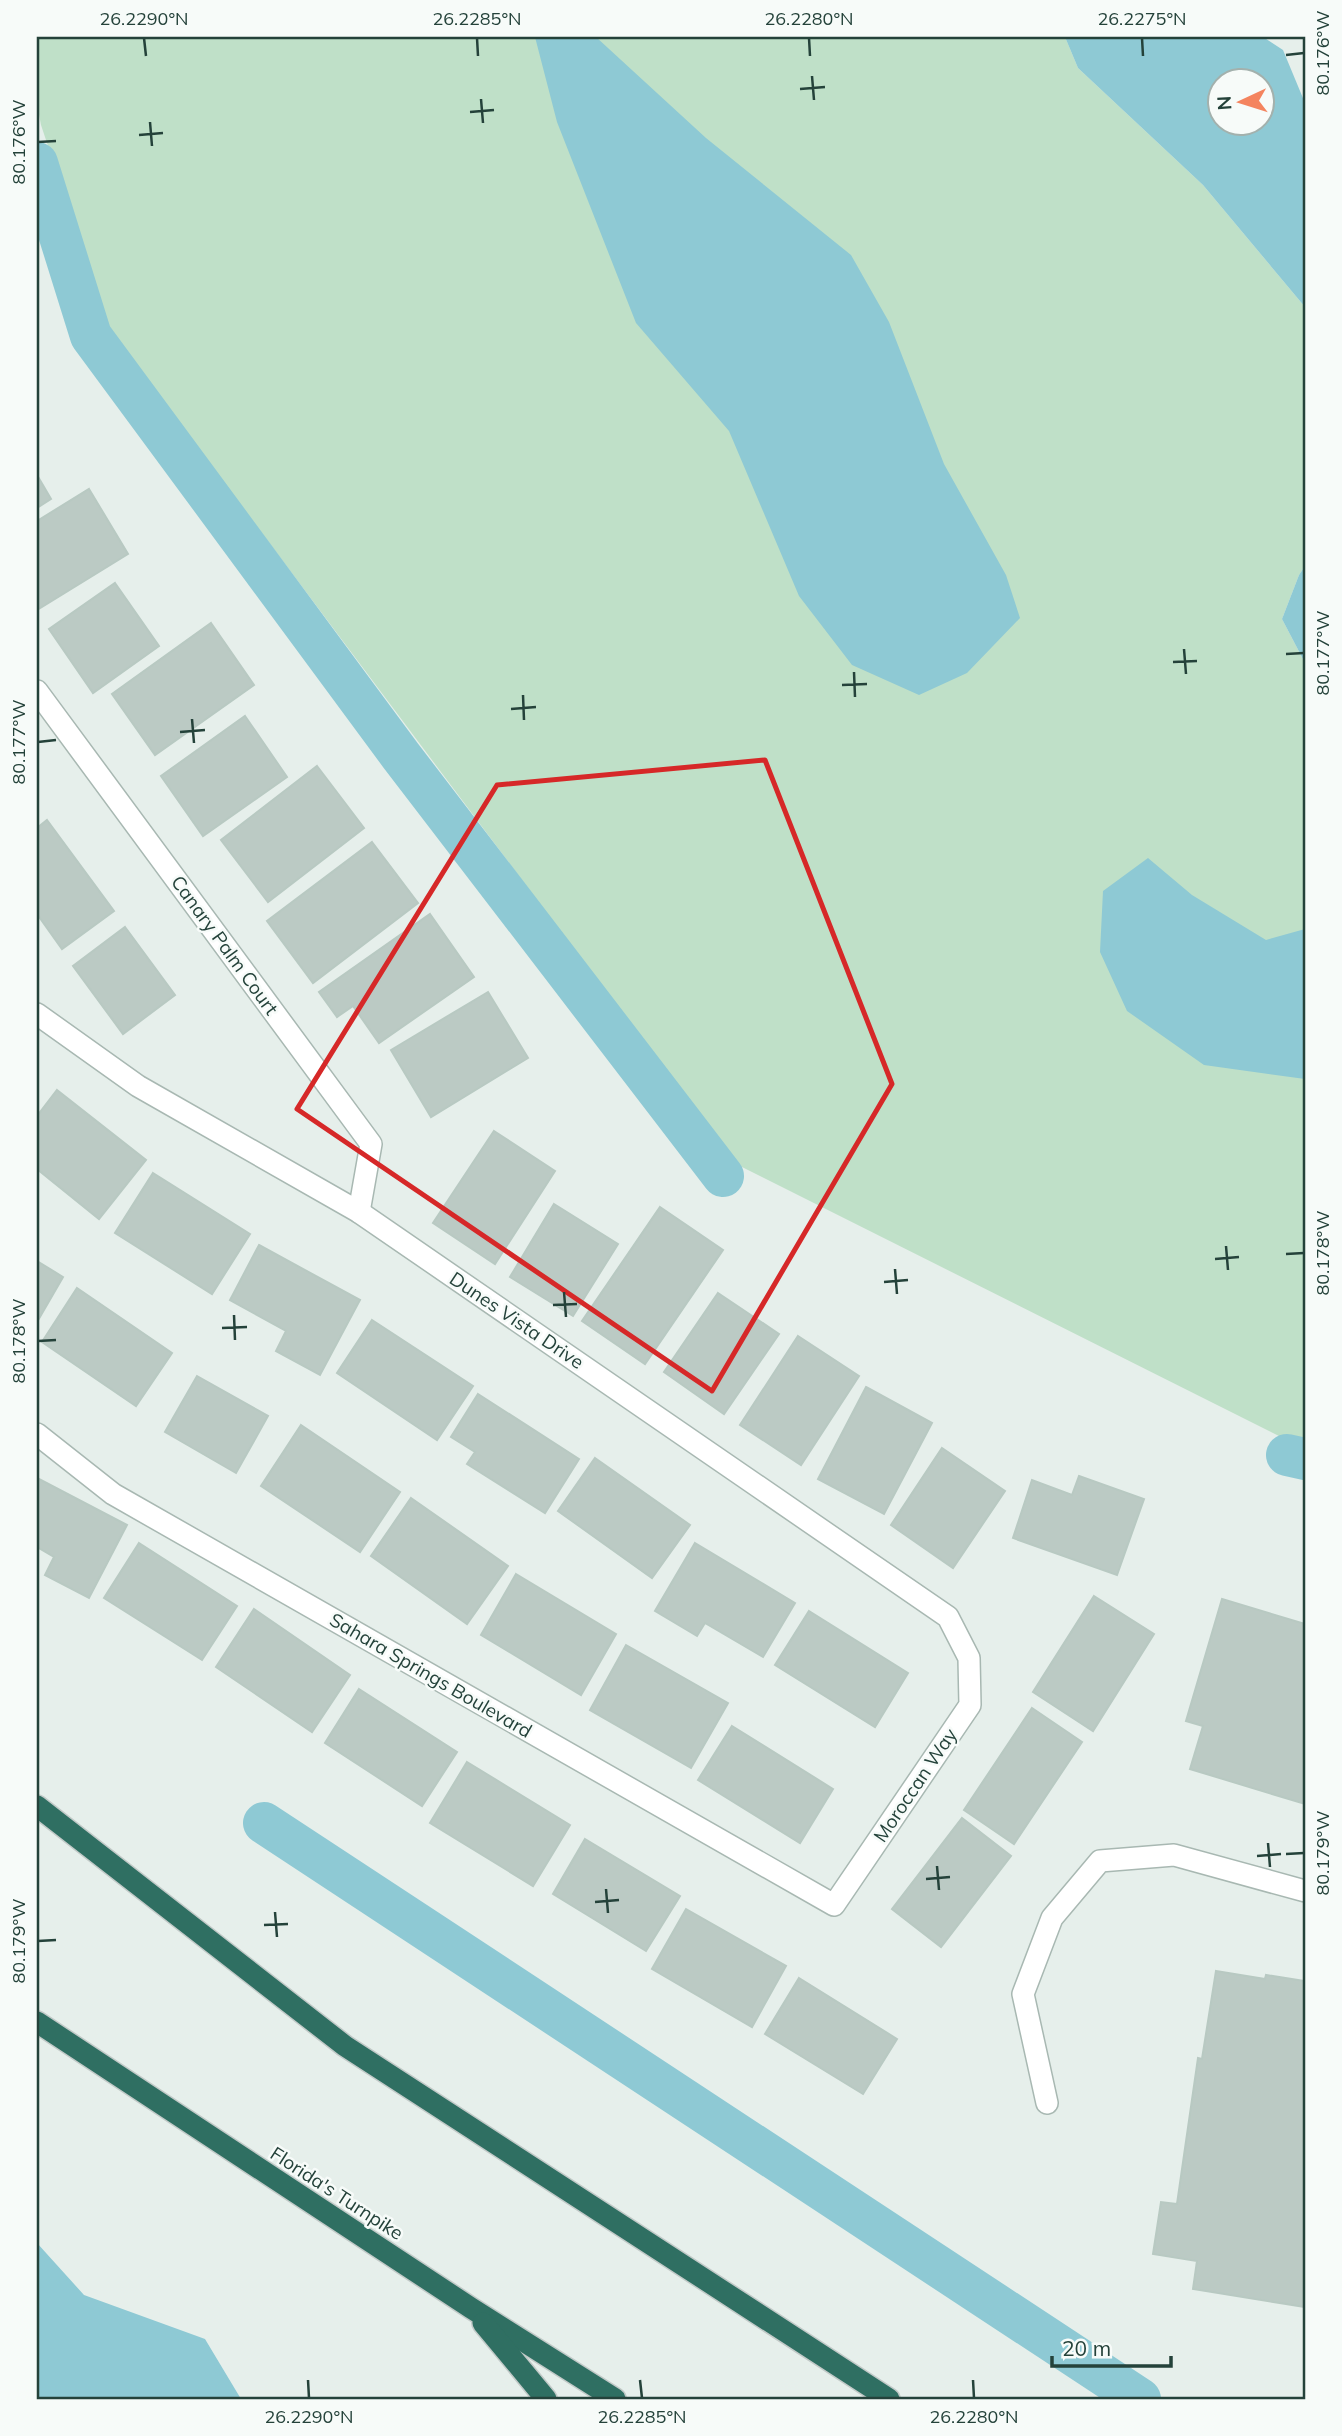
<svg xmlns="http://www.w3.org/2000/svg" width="1342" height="2436" viewBox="0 0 1342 2436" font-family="Mulish,sans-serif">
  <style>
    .green { fill: #bfe0c8 }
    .water { fill: #8ec9d4; fill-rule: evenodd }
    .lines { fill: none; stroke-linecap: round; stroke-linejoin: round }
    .canal { stroke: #8ec9d4; stroke-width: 42 }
    .building { fill: #bbcac4; stroke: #b8c9c2; stroke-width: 2 }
    .minor-casing { stroke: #a8b8b2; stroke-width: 24 }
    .highway-casing { stroke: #c2cac8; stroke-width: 24 }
    .minor { stroke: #fff; stroke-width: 21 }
    .highway { stroke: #2f6f62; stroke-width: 21 }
    .marked { fill: none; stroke: #d62828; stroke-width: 5; stroke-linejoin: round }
    .ticks { fill: none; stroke: #24423a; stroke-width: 2.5 }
    .labels { text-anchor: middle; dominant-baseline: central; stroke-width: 5; stroke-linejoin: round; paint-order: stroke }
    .street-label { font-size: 19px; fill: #24423a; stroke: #f7fbf9 }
    .neatline { fill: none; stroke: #24423a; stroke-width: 2.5 }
    .ticks-label { font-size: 18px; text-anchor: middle; fill: #24423a }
  </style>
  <rect width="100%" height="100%" fill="#e6efeb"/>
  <!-- green -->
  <polygon class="green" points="37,37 1065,37 1078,68 1203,185 1305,307 1305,566 1299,575 1282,619 1305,663 1305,1442 1283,1438 734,1163 109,329 41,125 37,104"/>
  <!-- water -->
  <g class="water">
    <polygon points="535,37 596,37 706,138 851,255 889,322 944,464 1006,575 1020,618 967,673 919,695 852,665 799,596 729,431 636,323 557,122"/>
    <path d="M1065 37H1263L1283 50 1305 103V307L1203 185 1078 68ZM1220 80H1262V122H1220Z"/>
    <polygon points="1305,566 1305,663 1282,619 1299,575"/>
    <polygon points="1148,858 1192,895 1266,940 1305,929 1305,1079 1204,1065 1127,1011 1100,952 1103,891"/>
    <polygon points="37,2243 84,2295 205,2339 241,2399 37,2399"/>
  </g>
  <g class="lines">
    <!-- canal -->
    <g class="canal">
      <polyline points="37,163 91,336 401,756 723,1176"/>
      <polyline points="1287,1455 1305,1459"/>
      <polyline points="264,1823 1140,2399"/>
    </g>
  </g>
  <!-- building -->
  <g class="building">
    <polygon points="37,475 51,499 37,508"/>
    <polygon points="89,489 128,554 37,610 37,521"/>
    <polygon points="115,583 159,646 93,693 49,629"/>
    <polygon points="211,623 254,685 155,755 112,694"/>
    <polygon points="245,716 287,777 203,836 161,776"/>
    <polygon points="317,766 364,828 268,902 221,840"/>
    <polygon points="47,820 114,911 62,949 37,914 37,828"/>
    <polygon points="372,842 418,903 313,983 267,921"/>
    <polygon points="430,914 474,977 379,1043 353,1006 337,1017 319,992"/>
    <polygon points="125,927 175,995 123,1034 73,966"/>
    <polygon points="488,992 528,1058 431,1117 391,1050"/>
    <polygon points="57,1090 146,1160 99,1219 37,1169 37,1116"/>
    <polygon points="494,1131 555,1171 495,1264 433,1223"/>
    <polygon points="153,1173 250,1234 212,1294 115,1233"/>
    <polygon points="554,1204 618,1244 573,1316 510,1277"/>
    <polygon points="660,1207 723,1250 645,1364 582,1321"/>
    <polygon points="259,1245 360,1300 320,1375 276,1351 286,1331 230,1300"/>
    <polygon points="37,1261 63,1277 37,1322"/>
    <polygon points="77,1288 172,1353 136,1406 42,1342"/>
    <polygon points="718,1293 779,1334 724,1414 664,1372"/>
    <polygon points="372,1320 473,1386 437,1440 337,1373"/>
    <polygon points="798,1336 859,1376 801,1465 740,1425"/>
    <polygon points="197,1376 268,1416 236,1473 165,1432"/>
    <polygon points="866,1387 932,1423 884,1514 818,1479"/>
    <polygon points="478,1394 579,1459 545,1513 467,1464 475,1452 451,1437"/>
    <polygon points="301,1425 400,1492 360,1552 261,1486"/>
    <polygon points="942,1448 1005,1491 953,1568 891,1525"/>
    <polygon points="595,1458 690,1525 652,1578 558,1511"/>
    <polygon points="1079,1476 1144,1499 1117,1575 1013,1538 1032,1480 1072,1495"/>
    <polygon points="37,1478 127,1525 89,1598 45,1575 54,1557 37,1547"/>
    <polygon points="411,1498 508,1566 467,1624 371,1556"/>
    <polygon points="139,1543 237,1606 202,1660 104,1598"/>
    <polygon points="695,1543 795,1603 763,1657 705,1623 697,1636 655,1611"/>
    <polygon points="516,1574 616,1634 581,1695 481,1635"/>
    <polygon points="1094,1596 1154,1634 1093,1731 1033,1692"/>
    <polygon points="1222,1599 1305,1624 1305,1804 1190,1769 1203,1726 1186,1721"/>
    <polygon points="254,1609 350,1675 312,1732 216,1667"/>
    <polygon points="809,1611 908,1673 875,1727 775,1665"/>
    <polygon points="626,1645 728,1703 691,1768 590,1710"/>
    <polygon points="359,1689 457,1752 422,1806 325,1743"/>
    <polygon points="1032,1708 1082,1742 1014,1844 964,1810"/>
    <polygon points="732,1726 833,1789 800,1843 698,1780"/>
    <polygon points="467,1762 570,1825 533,1886 430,1823"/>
    <polygon points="962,1818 1011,1856 941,1947 892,1909"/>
    <polygon points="585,1839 680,1896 646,1951 553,1894"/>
    <polygon points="686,1909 786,1966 752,2027 652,1969"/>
    <polygon points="1216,1971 1265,1979 1266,1975 1305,1981 1305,2307 1193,2289 1197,2261 1153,2254 1161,2202 1177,2204 1198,2058 1202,2059"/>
    <polygon points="799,1978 897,2039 863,2094 765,2034"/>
  </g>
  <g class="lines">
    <defs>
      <g id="minor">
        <polyline points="37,691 371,1144 359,1212"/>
        <polyline points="37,1014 138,1086 359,1212 948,1617 969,1658 970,1705 834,1905 113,1494 37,1434"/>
        <polyline points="1047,2103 1023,1994 1052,1918 1100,1861 1174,1855 1305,1891"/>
      </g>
      <g id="highway">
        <polyline points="37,1806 345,2046 889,2399"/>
        <polyline points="37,2022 471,2308 615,2399"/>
        <polyline points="483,2323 546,2399"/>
      </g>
    </defs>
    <!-- minor casing -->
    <use href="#minor" class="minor-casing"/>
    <!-- highway casing -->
    <use href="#highway" class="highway-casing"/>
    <!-- minor -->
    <use href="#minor" class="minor"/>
    <!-- highway -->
    <use href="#highway" class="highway"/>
  </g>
  <!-- marked area -->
  <path class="marked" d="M765 760 892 1084 712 1391 297 1109 497 785Z"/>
  <!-- ticks -->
  <path class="ticks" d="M144 38 146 56M477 38 478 56M809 38 810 56M1142 38 1143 56M1286 55 1304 53M812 76 814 100M800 89 825 87M481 99 483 123M470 112 494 110M150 122 152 146M139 135 163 133M38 142 56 141M1184 649 1186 674M1286 654 1304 653M1173 662 1197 661M854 672 855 697M842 685 867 684M523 695 524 720M511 709 536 707M192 719 194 743M180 732 205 730M38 742 56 740M1226 1246 1228 1270M1286 1254 1304 1253M1215 1259 1239 1257M895 1269 897 1294M884 1282 908 1280M564 1292 566 1317M553 1305 577 1304M234 1315 235 1340M222 1328 247 1327M38 1341 56 1340M1268 1843 1270 1867M1286 1854 1304 1853M1257 1856 1281 1854M937 1866 939 1890M926 1879 950 1877M606 1889 608 1913M595 1902 619 1900M275 1912 277 1937M264 1925 288 1924M38 1941 56 1940M308 2380 309 2398M640 2380 642 2398M973 2380 974 2398"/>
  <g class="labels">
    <!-- street labels -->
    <g class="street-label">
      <text transform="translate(225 945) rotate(54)">Canary Palm Court</text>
      <text transform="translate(517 1320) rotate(34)">Dunes Vista Drive</text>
      <text transform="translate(431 1675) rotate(30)">Sahara Springs Boulevard</text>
      <text transform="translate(915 1785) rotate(-56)">Moroccan Way</text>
      <text transform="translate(337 2193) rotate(33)">Florida's Turnpike</text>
    </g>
  </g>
  <!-- border -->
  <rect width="1342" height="2436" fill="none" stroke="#f7fbf9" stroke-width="77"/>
  <!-- north arrow -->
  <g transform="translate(1241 102) rotate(266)"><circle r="33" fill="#f7fbf9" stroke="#a3b1ad" stroke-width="2"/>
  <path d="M0-5L12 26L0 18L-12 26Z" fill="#f4845f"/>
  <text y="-10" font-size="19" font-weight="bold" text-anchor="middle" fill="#24423a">N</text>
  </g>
  <!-- scale -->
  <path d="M1052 2356v10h119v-10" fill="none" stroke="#24423a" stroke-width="3.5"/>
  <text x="1062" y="2356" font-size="21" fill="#24423a" stroke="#f7fbf9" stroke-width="5" paint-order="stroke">20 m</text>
  <rect x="38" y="38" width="1266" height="2360" class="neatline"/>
  <g class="ticks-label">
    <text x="144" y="25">26.2290°N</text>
    <text x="477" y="25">26.2285°N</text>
    <text x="809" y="25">26.2280°N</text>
    <text x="1142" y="25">26.2275°N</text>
    <text transform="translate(1323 53) rotate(-90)" y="6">80.176°W</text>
    <text transform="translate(19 142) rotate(-90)" y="6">80.176°W</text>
    <text transform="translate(1323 653) rotate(-90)" y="6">80.177°W</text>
    <text transform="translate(19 742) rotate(-90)" y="6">80.177°W</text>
    <text transform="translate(1323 1253) rotate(-90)" y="6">80.178°W</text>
    <text transform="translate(19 1341) rotate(-90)" y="6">80.178°W</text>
    <text transform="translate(1323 1853) rotate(-90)" y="6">80.179°W</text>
    <text transform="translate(19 1941) rotate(-90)" y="6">80.179°W</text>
    <text x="309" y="2423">26.2290°N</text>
    <text x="642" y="2423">26.2285°N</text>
    <text x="974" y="2423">26.2280°N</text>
  </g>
</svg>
